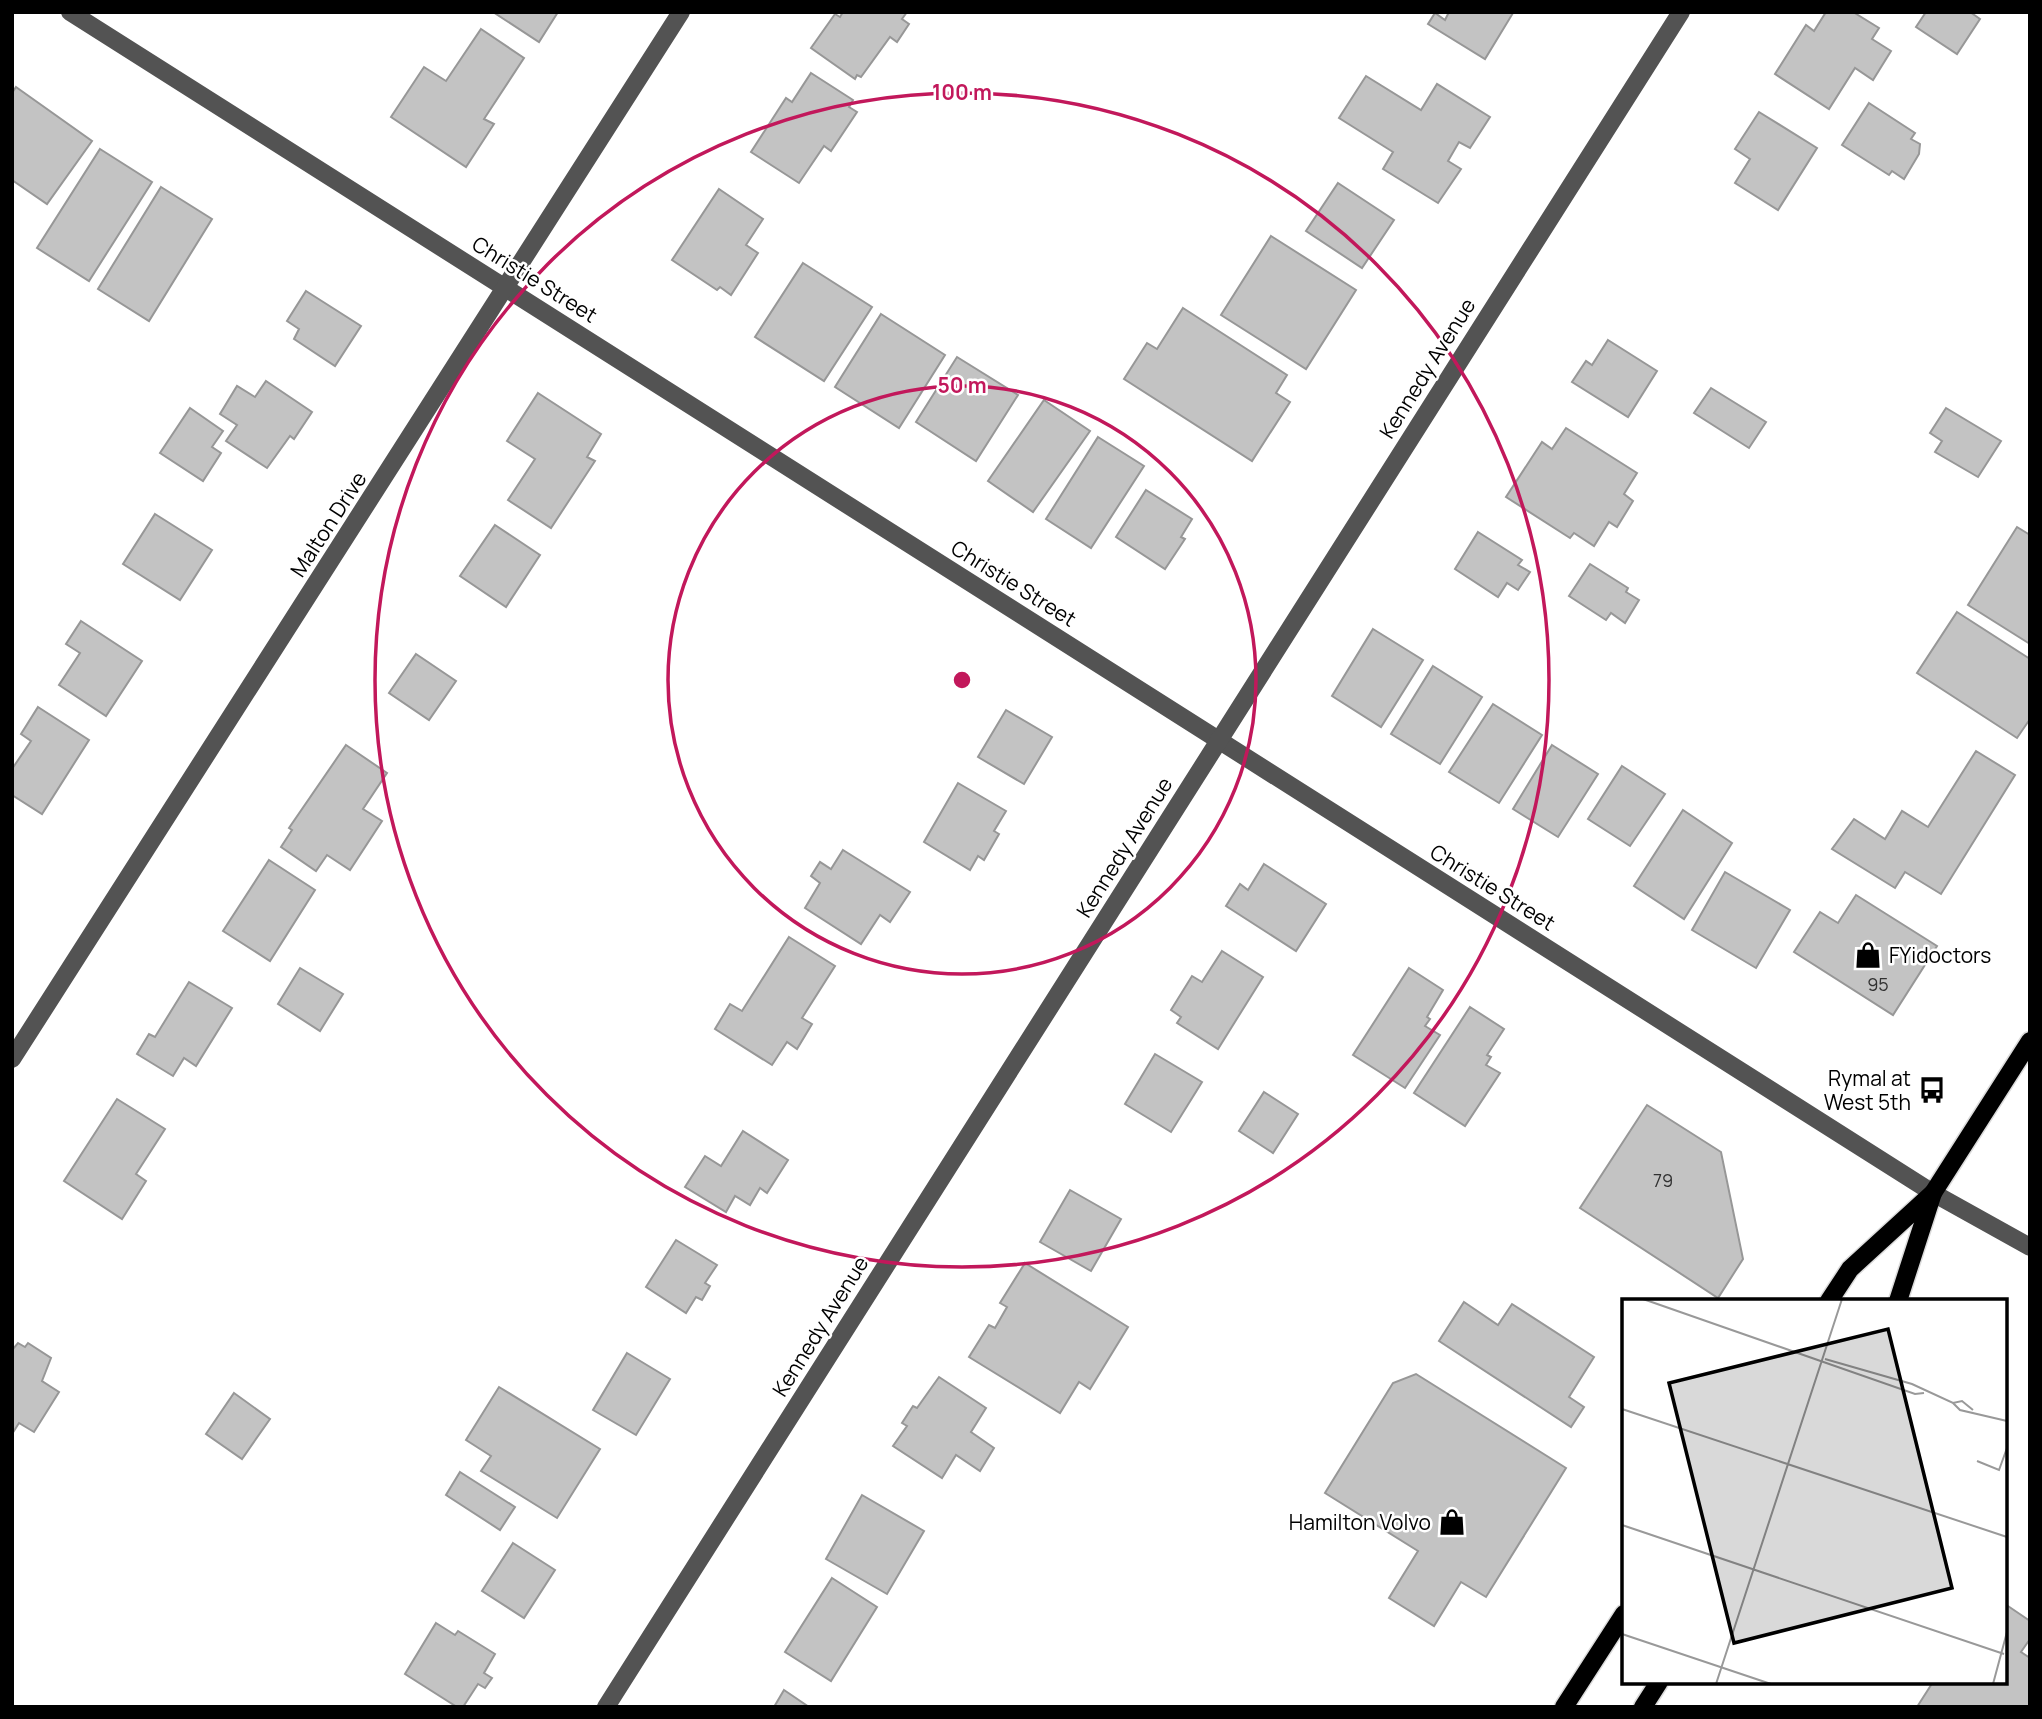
<svg xmlns="http://www.w3.org/2000/svg" width="2042" height="1719" viewBox="0 0 2042 1719" font-family="Manrope,sans-serif">
  <style>
    .building { fill: #c3c3c3; stroke: #979797; stroke-width: 2 }
    .lines { fill: none; stroke-linecap: round; stroke-linejoin: round }
    .major-casing { stroke: #dbdbdb; stroke-width: 21 }
    .minor { stroke: #535353; stroke-width: 18 }
    .major { stroke: #000; stroke-width: 18 }
    .ring { fill: none; stroke: #c2185b; stroke-width: 3.5 }
    .labels { text-anchor: middle; dominant-baseline: central; stroke-width: 5; stroke-linejoin: round; paint-order: stroke }
    .number-label { font-size: 18px; fill: #313131 }
    .street-label { font-size: 21px; fill: #000; stroke: #fff }
    .poi-label { font-size: 21px; fill: #000; stroke: #fff; text-anchor: end }
    .inset-road { fill: none; stroke: #999; stroke-width: 2 }
    .view { fill: #000; fill-opacity: 0.15; stroke: #000; stroke-width: 3.5 }
    .inset-edge { fill: none; stroke: #000; stroke-width: 3.5 }
    .centre { fill: #c2185b; stroke: #fff; stroke-width: 3.5 }
    .ring-label { font-size: 21px; text-anchor: middle; font-weight: bold; fill: #c2185b; stroke: #fff; stroke-width: 5; stroke-linejoin: round; paint-order: stroke }
  </style>
  <rect width="100%" height="100%" fill="#fff"/>
  <!-- building -->
  <g class="building">
    <polygon points="493,12 558,12 539,42"/>
    <polygon points="843,12 907,12 902,19 909,24 897,42 890,37 861,77 857,75 855,79 811,48 835,14 840,17"/>
    <polygon points="1449,12 1512,12 1513,13 1485,59 1428,24 1435,13 1445,20"/>
    <polygon points="1826,12 1853,12 1879,28 1872,39 1891,51 1873,80 1855,68 1829,109 1775,74 1806,25 1814,31"/>
    <polygon points="1926,12 1970,12 1980,19 1957,54 1916,27"/>
    <polygon points="481,29 524,58 484,119 494,124 466,167 391,117 424,67 446,81"/>
    <polygon points="811,73 853,100 849,107 857,112 831,151 824,146 799,183 751,152 786,98 792,102"/>
    <polygon points="1366,76 1421,110 1437,84 1490,117 1470,148 1459,142 1448,161 1461,169 1438,203 1383,169 1393,152 1339,118"/>
    <polygon points="16,87 92,141 47,204 12,180 12,93"/>
    <polygon points="1869,103 1915,133 1911,139 1920,144 1919,154 1904,179 1892,171 1889,175 1842,145"/>
    <polygon points="1759,112 1817,148 1778,210 1735,183 1750,159 1735,149"/>
    <polygon points="100,149 152,182 89,281 37,248"/>
    <polygon points="1338,183 1394,220 1362,268 1306,231"/>
    <polygon points="161,187 212,219 149,321 98,289"/>
    <polygon points="719,189 763,219 746,245 758,253 731,295 720,287 717,290 672,260"/>
    <polygon points="1271,236 1356,290 1306,369 1221,315"/>
    <polygon points="803,263 872,307 824,381 755,337"/>
    <polygon points="306,291 361,326 335,366 294,339 299,329 287,321"/>
    <polygon points="1183,308 1287,375 1276,393 1290,402 1252,461 1124,379 1147,343 1157,349"/>
    <polygon points="881,314 945,355 899,428 835,387"/>
    <polygon points="1608,340 1657,371 1628,417 1572,382 1586,361 1592,365"/>
    <polygon points="957,357 1018,395 976,461 916,422"/>
    <polygon points="266,381 312,412 294,439 290,436 267,468 226,441 237,425 220,414 237,386 255,397"/>
    <polygon points="1711,388 1766,422 1749,448 1694,413"/>
    <polygon points="538,393 601,434 587,457 595,461 551,528 508,500 535,459 507,441"/>
    <polygon points="1044,400 1090,431 1033,512 988,481"/>
    <polygon points="190,408 223,431 212,447 221,453 203,481 160,453"/>
    <polygon points="1946,408 2001,441 1978,477 1935,452 1942,441 1930,433"/>
    <polygon points="1566,428 1637,473 1624,494 1633,501 1617,527 1609,522 1594,546 1574,533 1570,538 1506,497 1542,442 1552,449"/>
    <polygon points="1098,437 1144,466 1091,548 1046,519"/>
    <polygon points="1146,490 1192,519 1181,537 1185,539 1165,569 1116,537"/>
    <polygon points="155,514 212,550 180,600 123,564"/>
    <polygon points="495,525 540,555 506,607 460,576"/>
    <polygon points="2017,527 2030,535 2030,644 1968,605"/>
    <polygon points="1478,532 1522,560 1518,565 1530,572 1518,590 1507,583 1498,597 1455,569"/>
    <polygon points="1590,564 1628,588 1626,592 1639,600 1625,623 1611,613 1606,620 1569,596"/>
    <polygon points="1957,612 2030,659 2030,719 2017,738 1917,673"/>
    <polygon points="81,621 142,661 106,716 59,685 80,653 66,644"/>
    <polygon points="1373,629 1423,660 1381,727 1332,696"/>
    <polygon points="416,654 456,681 429,720 389,693"/>
    <polygon points="1433,666 1482,697 1440,764 1391,734"/>
    <polygon points="1493,704 1542,735 1499,803 1449,772"/>
    <polygon points="38,707 89,740 42,814 12,795 12,769 31,741 21,734"/>
    <polygon points="1006,710 1052,737 1024,784 978,757"/>
    <polygon points="346,745 387,773 363,809 382,821 350,870 327,855 316,871 281,847 292,830 289,828"/>
    <polygon points="1552,745 1598,774 1558,837 1513,809"/>
    <polygon points="1976,751 2015,775 1941,894 1905,872 1895,888 1832,849 1854,819 1885,839 1902,811 1928,827"/>
    <polygon points="1622,766 1665,794 1630,846 1588,819"/>
    <polygon points="958,783 1006,811 994,831 999,834 984,860 978,856 970,870 924,842"/>
    <polygon points="1683,810 1732,843 1684,919 1634,886"/>
    <polygon points="843,850 910,892 890,922 880,915 861,944 805,908 820,883 811,876 820,862 831,869"/>
    <polygon points="269,860 315,890 270,961 223,931"/>
    <polygon points="1264,864 1326,904 1296,951 1226,906 1240,884 1248,890"/>
    <polygon points="1725,872 1790,910 1756,968 1692,930"/>
    <polygon points="1856,895 1937,946 1893,1015 1794,952 1820,912 1838,923"/>
    <polygon points="789,937 835,966 802,1018 812,1024 797,1049 787,1042 772,1065 715,1029 730,1004 742,1011"/>
    <polygon points="1222,951 1263,977 1218,1049 1177,1023 1181,1017 1171,1010 1192,976 1202,982"/>
    <polygon points="300,968 343,994 320,1031 278,1004"/>
    <polygon points="1409,968 1443,990 1427,1017 1430,1019 1425,1026 1440,1035 1405,1088 1353,1055"/>
    <polygon points="189,982 232,1008 196,1066 184,1058 173,1076 137,1054 149,1034 155,1037"/>
    <polygon points="1470,1007 1504,1029 1487,1055 1491,1057 1486,1065 1500,1073 1465,1126 1414,1093"/>
    <polygon points="1155,1054 1202,1082 1171,1132 1125,1104"/>
    <polygon points="1264,1092 1298,1114 1273,1153 1239,1131"/>
    <polygon points="117,1099 165,1129 136,1174 146,1181 122,1219 64,1181"/>
    <polygon points="1647,1105 1721,1152 1743,1259 1718,1298 1580,1208"/>
    <polygon points="743,1131 788,1160 767,1193 760,1188 750,1205 735,1196 726,1212 685,1187 705,1156 721,1166"/>
    <polygon points="1070,1190 1121,1219 1091,1271 1040,1242"/>
    <polygon points="676,1240 717,1265 705,1283 710,1286 702,1300 696,1297 686,1313 646,1287"/>
    <polygon points="1025,1263 1128,1327 1090,1389 1079,1382 1060,1413 969,1357 989,1325 995,1328 1007,1307 1000,1303"/>
    <polygon points="1464,1302 1498,1325 1512,1304 1594,1357 1569,1397 1584,1407 1571,1427 1439,1341"/>
    <polygon points="18,1343 25,1347 28,1343 51,1358 42,1381 59,1392 34,1432 19,1423 12,1434 12,1350"/>
    <polygon points="627,1353 670,1379 636,1435 593,1410"/>
    <polygon points="1416,1374 1566,1468 1486,1597 1461,1582 1434,1626 1389,1598 1418,1551 1325,1493 1393,1383"/>
    <polygon points="939,1377 986,1408 971,1432 994,1448 980,1471 956,1455 942,1478 893,1446 907,1426 902,1423 913,1406 917,1408"/>
    <polygon points="499,1387 600,1449 557,1518 481,1471 491,1456 466,1440"/>
    <polygon points="234,1393 270,1419 242,1459 206,1434"/>
    <polygon points="460,1472 515,1507 500,1530 446,1495"/>
    <polygon points="862,1495 924,1531 887,1594 826,1559"/>
    <polygon points="513,1543 555,1570 524,1618 482,1591"/>
    <polygon points="832,1578 877,1607 831,1681 785,1652"/>
    <polygon points="2005,1604 2030,1621 2030,1639 2021,1652 2030,1658 2030,1707 1917,1707 1933,1682 2005,1682"/>
    <polygon points="436,1623 455,1635 458,1631 495,1654 484,1673 492,1678 485,1688 478,1684 463,1707 457,1707 405,1674"/>
    <polygon points="784,1690 809,1707 774,1707"/>
  </g>
  <g class="lines">
    <defs>
      <g id="major">
        <polyline points="1829,1301 1850,1269 1933,1193"/>
        <polyline points="1898,1301 1933,1193 2030,1041"/>
        <polyline points="1564,1707 1624,1614"/>
        <polyline points="1643,1707 1659,1682"/>
      </g>
    </defs>
    <!-- major casing -->
    <use href="#major" class="major-casing"/>
    <!-- minor -->
    <g class="minor">
      <polyline points="70,12 1933,1193 2030,1247"/>
      <polyline points="12,1059 681,12"/>
      <polyline points="606,1707 1681,12"/>
    </g>
    <!-- major -->
    <use href="#major" class="major"/>
  </g>
  <!-- distance rings -->
  <g class="ring">
    <circle cx="962" cy="680" r="294"/>
    <circle cx="962" cy="680" r="587"/>
  </g>
  <!-- icons -->
  <defs>
    <symbol id="shop-bare" viewBox="-9 -9 18 18"><path d="M-5-2.5h2.3a2.7 3.5 0 0 1 5.4 0H5L5.5 6h-11ZM-1.5-2.5h3a1.5 2.3 0 0 0-3 0Z" fill="#000" stroke="#fff" stroke-width="2.5" paint-order="stroke"/></symbol>
    <symbol id="bus-bare" viewBox="-9 -9 18 18"><path d="M-5-6H5V4H4V6H2V4H-2V6H-4V4H-5ZM-3.5-4V0h7V-4ZM-3.5 1.2v1.5H-2V1.2ZM2 1.2v1.5H3.5V1.2Z" fill="#000" stroke="#fff" stroke-width="2.5" paint-order="stroke"/></symbol>
  </defs>
  <g fill-rule="evenodd">
    <use href="#shop-bare" x="1849" y="936" width="38" height="38"/>
    <use href="#bus-bare" x="1913" y="1071" width="38" height="38"/>
    <use href="#shop-bare" x="1433" y="1503" width="38" height="38"/>
  </g>
  <g class="labels">
    <!-- number labels -->
    <g class="number-label">
      <text x="1878" y="984">95</text>
      <text x="1663" y="1180">79</text>
    </g>
    <!-- street labels -->
    <g class="street-label">
      <text transform="translate(535 279) rotate(32)">Christie Street</text>
      <text transform="translate(1427 368) rotate(-58)">Kennedy Avenue</text>
      <text transform="translate(328 524) rotate(-57)">Malton Drive</text>
      <text transform="translate(1014 583) rotate(32)">Christie Street</text>
      <text transform="translate(1124 847) rotate(-58)">Kennedy Avenue</text>
      <text transform="translate(1493 887) rotate(32)">Christie Street</text>
      <text transform="translate(820 1326) rotate(-58)">Kennedy Avenue</text>
    </g>
    <!-- poi labels -->
    <g class="poi-label">
      <text x="1889" y="955" text-anchor="start">FYidoctors</text>
      <text x="1911" y="1078">Rymal at<tspan x="1911" dy="24">West 5th</tspan></text>
      <text x="1431" y="1522">Hamilton Volvo</text>
    </g>
  </g>
  <!-- overview -->
  <g transform="translate(1622 1299)">
    <rect width="385" height="385" fill="#fff"/>
    <path class="inset-road" d="M21 0 293 95 302 94M203 60 290 85 331 104 340 102 351 111M331 104 338 111 385 122M0 110 385 238M355 162 377 171 385 149M0 226 382 355M0 335 149 385M94 385 220 0M371 385 385 333"/>
    <path class="view" d="M266 30 330 289 112 344 47 84Z"/>
    <rect width="385" height="385" class="inset-edge"/>
  </g>
  <circle cx="962" cy="680" r="10" class="centre"/>
  <g class="ring-label">
    <text x="962" y="100">100 m</text>
    <text x="962" y="393">50 m</text>
  </g>
  <!-- border -->
  <rect width="2042" height="1719" fill="none" stroke="#000000" stroke-width="28"/>
</svg>
